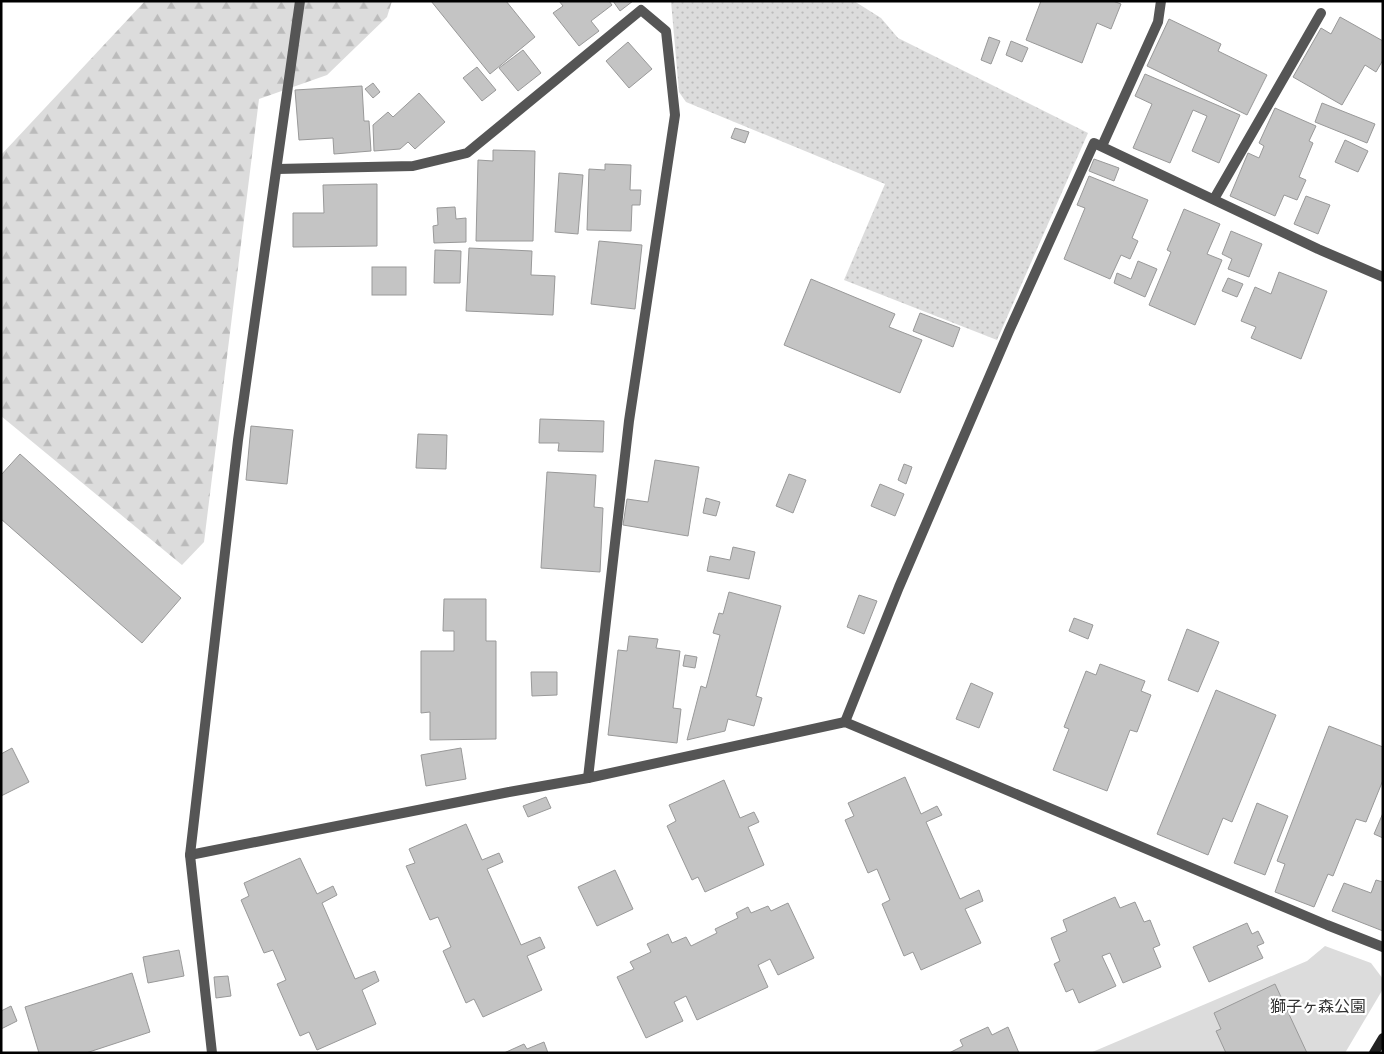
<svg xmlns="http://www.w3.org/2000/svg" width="1384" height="1054" viewBox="0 0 1384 1054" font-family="'Sofia Sans Condensed','Noto Sans JP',sans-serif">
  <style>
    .grass { fill: url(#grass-dots) }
    .forest { fill: url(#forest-firs) }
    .park { fill: #dcdcdc }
    .building { fill: #c4c4c4; stroke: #999 }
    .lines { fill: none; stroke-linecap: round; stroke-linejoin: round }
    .street { stroke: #555; stroke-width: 10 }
    .secondary { stroke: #222; stroke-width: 10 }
    .labels { text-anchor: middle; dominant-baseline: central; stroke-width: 4.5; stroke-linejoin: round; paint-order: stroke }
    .park-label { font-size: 16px; fill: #333; stroke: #fff }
  </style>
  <defs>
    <pattern id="grass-dots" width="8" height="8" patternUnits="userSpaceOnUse" patternTransform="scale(1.25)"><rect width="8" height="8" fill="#dcdcdc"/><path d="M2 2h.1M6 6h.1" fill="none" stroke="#bbb" stroke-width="1.8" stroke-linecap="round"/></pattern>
    <pattern id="forest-firs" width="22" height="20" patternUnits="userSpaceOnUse" patternTransform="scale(1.25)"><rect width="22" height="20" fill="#dcdcdc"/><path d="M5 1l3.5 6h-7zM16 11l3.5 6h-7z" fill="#bbb"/></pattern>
  </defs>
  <rect width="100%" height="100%" fill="#fff"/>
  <!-- grass -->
  <polygon class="grass" points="671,1 854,1 881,18 898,38 1088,133 997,340 844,280 885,184 686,102 679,92"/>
  <!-- forest -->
  <polygon class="forest" points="145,1 392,1 387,17 327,75 259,99 204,542 182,565 1,416 1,155"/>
  <!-- park -->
  <polygon class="park" points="1325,946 1371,963 1383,979 1383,989 1345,1053 1090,1053 1307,961"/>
  <!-- building -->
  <g class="building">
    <polygon points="431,1 506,1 535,37 490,74"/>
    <polygon points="559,1 609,1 612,5 591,21 599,31 579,46 553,13 563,6"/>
    <polygon points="613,1 633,1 620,11"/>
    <polygon points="1041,1 1113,1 1121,4 1111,29 1097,23 1082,63 1026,40"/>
    <polygon points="1340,17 1383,41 1383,60 1376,72 1365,65 1342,105 1293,77 1321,28 1331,34"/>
    <polygon points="1169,19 1221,44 1218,51 1267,75 1247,115 1147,66"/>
    <polygon points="989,37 1000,41 991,64 981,60"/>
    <polygon points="1011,41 1028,48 1022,62 1006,55"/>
    <polygon points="628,42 652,69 629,88 606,61"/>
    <polygon points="523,50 541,73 518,91 499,68"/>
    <polygon points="477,67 496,90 482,101 463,78"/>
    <polygon points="1145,74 1240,115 1219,163 1192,151 1207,116 1193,110 1170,163 1133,148 1152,104 1135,96"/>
    <polygon points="373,83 380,92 373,98 365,89"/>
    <polygon points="362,86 364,121 369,121 371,151 334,154 333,138 299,140 295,90"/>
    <polygon points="419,93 445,122 415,149 408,142 400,149 374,151 373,125 388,112 393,117"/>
    <polygon points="1322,103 1375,124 1367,143 1315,122"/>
    <polygon points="1275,108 1316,126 1309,141 1313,143 1299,177 1306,180 1297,200 1284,195 1275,216 1230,196 1248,153 1259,158 1264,146 1259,143"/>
    <polygon points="735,128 749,132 745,143 731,138"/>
    <polygon points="1345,140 1368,151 1358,172 1335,162"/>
    <polygon points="493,150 535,151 533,241 476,241 478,160 493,161"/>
    <polygon points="1094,159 1119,168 1114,181 1089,171"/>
    <polygon points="605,164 631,165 630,190 641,190 640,205 632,205 631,231 587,230 589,169 605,170"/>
    <polygon points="559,173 583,175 578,234 555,232"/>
    <polygon points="1089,176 1148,200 1132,238 1138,241 1130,259 1121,255 1110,279 1064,259 1085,208 1077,205"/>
    <polygon points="377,184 377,246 293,247 293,213 324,213 323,185"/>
    <polygon points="1306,196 1330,205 1318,234 1294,224"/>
    <polygon points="455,207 456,219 466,218 466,242 434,243 433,226 438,225 437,208"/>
    <polygon points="1184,209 1220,224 1207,254 1222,260 1195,325 1149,305 1171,252 1167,250"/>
    <polygon points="1231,231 1262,244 1249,277 1228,269 1232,259 1222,254"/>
    <polygon points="599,241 642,245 635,309 591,304"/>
    <polygon points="469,248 532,251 531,275 555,276 553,315 466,311"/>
    <polygon points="435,250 461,251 460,283 434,283"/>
    <polygon points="1138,261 1157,269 1145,297 1114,283 1117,273 1131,279"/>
    <rect x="372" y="267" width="34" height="28"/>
    <polygon points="1279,272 1327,291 1301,359 1251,338 1256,327 1241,321 1255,287 1271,294"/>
    <polygon points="1228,278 1243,284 1237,297 1222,291"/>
    <polygon points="811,279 895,314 889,327 922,340 900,393 784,345"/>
    <polygon points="920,313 960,328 953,347 913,331"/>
    <polygon points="540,419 604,421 603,452 558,451 559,443 539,443"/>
    <polygon points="251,426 293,430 287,484 246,480"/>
    <polygon points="418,434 447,435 446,469 416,468"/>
    <polygon points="20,454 181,598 142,643 1,519 1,475"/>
    <polygon points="655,460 699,467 688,536 623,525 627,499 648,502"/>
    <polygon points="904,464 912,467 906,484 898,480"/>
    <polygon points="547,472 596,475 594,507 603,508 600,572 541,568"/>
    <polygon points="789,474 806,480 793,513 776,506"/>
    <polygon points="880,484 904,494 895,516 871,506"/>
    <polygon points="706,498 720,502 716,516 703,513"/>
    <polygon points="733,547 755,552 749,579 707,571 710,556 730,560"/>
    <polygon points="729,592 781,606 756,696 762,698 754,726 728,719 725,731 687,740 701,686 706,688 720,635 713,633 719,613 723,614"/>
    <polygon points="859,595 877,601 864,634 847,627"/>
    <polygon points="444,599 486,599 486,641 496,641 496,739 430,740 430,712 421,713 421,651 454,651 454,631 443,631"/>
    <polygon points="1074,618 1093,625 1088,639 1069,631"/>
    <polygon points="1187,629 1219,642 1198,692 1168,680"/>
    <polygon points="629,636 658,639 656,648 680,651 673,708 681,709 677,743 608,735 618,650 627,651"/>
    <polygon points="685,655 697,657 695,668 683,666"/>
    <polygon points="1100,664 1145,681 1141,691 1151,695 1137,732 1130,730 1107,791 1053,770 1069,729 1064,727 1086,671 1096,675"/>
    <polygon points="531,672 557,672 557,695 532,696"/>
    <polygon points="971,683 993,693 979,728 956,719"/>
    <polygon points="1216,690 1276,715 1232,822 1223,818 1208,855 1157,834"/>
    <polygon points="1329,726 1383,747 1383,780 1366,822 1356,819 1333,876 1328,874 1314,907 1275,892 1285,864 1277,861"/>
    <polygon points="12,748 29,782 1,796 1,754"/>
    <polygon points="461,748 466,779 426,786 421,755"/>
    <polygon points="905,777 921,814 937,806 942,815 926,822 960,899 979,890 983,901 965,909 981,943 921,970 913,952 904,956 882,904 890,900 877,869 868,873 845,820 854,816 848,803"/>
    <polygon points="724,780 740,818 754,812 759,822 748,827 764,865 705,892 698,877 692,880 667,826 676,821 669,805"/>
    <polygon points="546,797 551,808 528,817 523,806"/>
    <polygon points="1257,803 1288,816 1265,875 1234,863"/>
    <polygon points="1383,813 1383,838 1374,834"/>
    <polygon points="466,824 482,860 499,853 503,862 487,869 521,945 540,937 545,948 527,956 542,990 483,1017 474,999 466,1003 443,951 451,947 438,917 430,920 406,866 415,863 409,849"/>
    <polygon points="300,858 317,894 333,886 337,895 322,903 355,979 375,971 379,981 362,990 376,1024 317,1050 309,1032 300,1036 277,984 286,980 273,950 264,953 241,900 249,896 244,883"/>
    <polygon points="615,870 633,909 597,926 578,887"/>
    <polygon points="1376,880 1383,882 1383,931 1332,911 1344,883 1371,893"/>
    <polygon points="1115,897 1120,908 1135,902 1144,922 1150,920 1160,945 1153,948 1161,967 1123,983 1110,953 1102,956 1116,986 1079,1003 1073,989 1066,992 1054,964 1060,961 1051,938 1067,931 1063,920"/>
    <polygon points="788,903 814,958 778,975 770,959 758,965 768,987 697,1020 686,996 674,1002 683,1021 646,1038 617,977 634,969 630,962 651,952 647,944 668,934 672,943 686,937 691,946 717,933 715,929 738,918 736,913 748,907 751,913 768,906 771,911"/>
    <polygon points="1247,923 1252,934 1258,931 1264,943 1257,946 1263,958 1209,982 1193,947"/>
    <polygon points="179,950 184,976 148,983 143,957"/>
    <polygon points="132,973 150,1032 86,1053 39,1053 25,1007"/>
    <polygon points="228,976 231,996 216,998 214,977"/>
    <polygon points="1275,984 1307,1053 1226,1053 1216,1031 1221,1029 1214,1013"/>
    <polygon points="11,1006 17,1021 1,1029 1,1011"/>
    <polygon points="988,1027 992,1035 1008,1027 1019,1053 949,1053 963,1046 960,1040"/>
    <polygon points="544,1042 548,1053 504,1053 524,1044 527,1049"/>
  </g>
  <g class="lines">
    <!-- street -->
    <g class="street">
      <polyline points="1102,146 1158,22 1161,1"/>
      <polyline points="277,169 413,166 467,153 641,10 666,31 675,115 629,421 588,778"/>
      <polyline points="1214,199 1321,13"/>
      <polyline points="845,722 899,587 1009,331 1094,143 1318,249 1383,277"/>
      <polyline points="190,855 509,792 588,778 845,722 1327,925 1383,947"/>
      <polyline points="212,1053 190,855 238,440 300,1"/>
    </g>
    <!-- secondary -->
    <polyline class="secondary" points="1374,1053 1383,1038"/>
  </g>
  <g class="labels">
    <!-- park labels -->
    <g class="park-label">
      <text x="1318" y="1007">獅子ヶ森公園</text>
    </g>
  </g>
  <!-- border -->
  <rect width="1384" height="1054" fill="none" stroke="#000000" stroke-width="5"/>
</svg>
